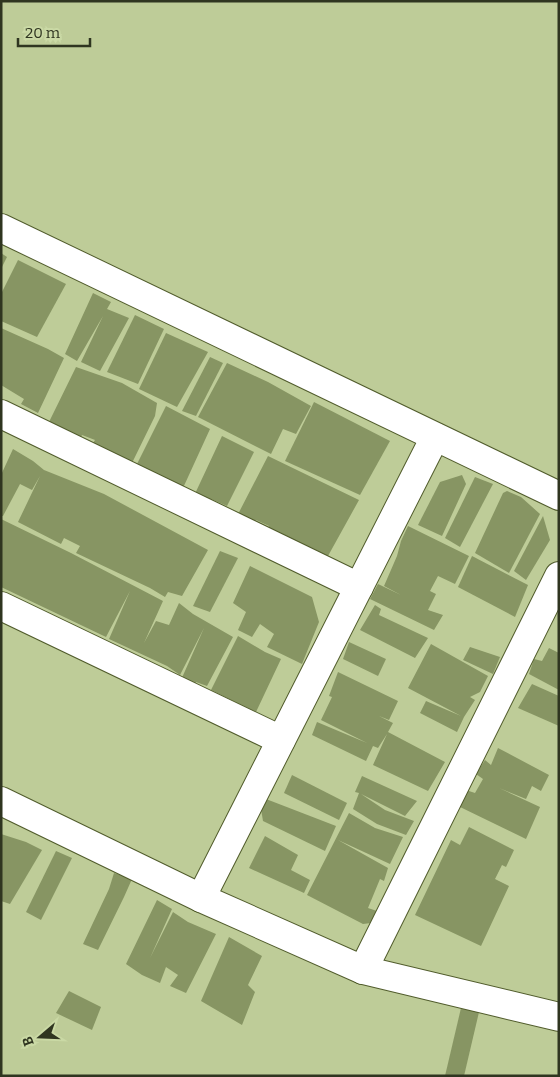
<svg xmlns="http://www.w3.org/2000/svg" width="560" height="1077" viewBox="0 0 560 1077" font-family="Bitter,serif">
  <style>
    .building { fill: #879563 }
    .lines { fill: none; stroke-linecap: round; stroke-linejoin: round }
    .minor-casing { stroke: #515c2c; stroke-width: 30 }
    .minor { stroke: #fff; stroke-width: 28 }
  </style>
  <rect width="100%" height="100%" fill="#becc98"/>
  <!-- building -->
  <g class="building">
    <polygon points="1,253 7,257 1,269"/>
    <polygon points="18,260 66,284 37,337 1,321 1,294"/>
    <polygon points="93,293 111,302 107,309 129,318 100,371 81,362 103,316 77,361 65,354"/>
    <polygon points="135,315 164,329 138,384 107,372"/>
    <polygon points="1,328 48,349 64,358 38,413 21,404 24,399 1,385"/>
    <polygon points="166,333 208,352 177,407 139,389"/>
    <polygon points="210,357 223,363 196,416 182,411"/>
    <polygon points="227,363 268,382 311,406 296,434 283,429 271,454 198,417"/>
    <polygon points="76,367 122,383 157,403 155,416 132,463 93,443 95,440 82,435 79,442 49,422"/>
    <polygon points="314,402 390,441 360,495 285,461"/>
    <polygon points="166,406 210,429 183,488 167,479 163,485 134,470"/>
    <polygon points="222,436 254,452 227,506 211,499 208,507 193,498"/>
    <polygon points="13,449 33,461 44,470 104,494 208,550 182,596 168,592 165,597 150,588 76,553 80,546 64,538 61,544 18,522 40,476 32,490 20,484 3,516 1,516 1,475"/>
    <polygon points="268,456 359,500 328,556 299,542 297,547 267,530 269,526 256,520 251,528 235,520"/>
    <polygon points="462,475 466,484 442,536 418,525 440,482"/>
    <polygon points="475,477 493,484 460,547 445,538"/>
    <polygon points="507,491 521,497 540,514 509,573 475,553 503,493"/>
    <polygon points="543,516 550,540 526,580 514,571"/>
    <polygon points="1,519 71,553 163,601 144,643 156,621 169,625 179,603 193,614 233,637 207,686 196,682 195,687 181,680 204,628 180,675 167,666 109,639 130,591 106,637 1,587"/>
    <polygon points="408,526 469,556 455,584 438,576 430,591 436,594 428,610 443,615 434,630 370,599 378,584 401,595 384,586 397,556 401,541"/>
    <polygon points="220,551 238,558 210,612 193,606"/>
    <polygon points="472,556 528,585 515,617 458,587"/>
    <polygon points="250,566 312,597 319,622 302,664 267,647 274,634 260,624 252,637 238,630 246,612 233,603"/>
    <polygon points="375,605 381,609 379,615 428,638 415,658 360,630"/>
    <polygon points="238,636 265,652 281,659 256,712 211,690"/>
    <polygon points="349,642 386,659 378,676 343,659"/>
    <polygon points="431,644 488,676 480,692 470,697 475,700 464,717 457,732 420,713 426,701 461,716 408,688"/>
    <polygon points="470,647 500,657 493,674 463,660"/>
    <polygon points="549,648 559,653 559,690 529,674 534,659 542,661"/>
    <polygon points="338,672 398,701 389,720 379,716 393,723 388,732 445,762 428,791 373,765 387,734 378,748 373,746 366,761 312,735 317,722 367,743 321,720 332,697 329,696"/>
    <polygon points="532,684 559,696 559,726 518,708"/>
    <polygon points="498,748 549,775 541,791 532,786 526,799 499,788 540,807 526,839 458,806 466,790 475,793 483,779 476,774 485,760 491,765"/>
    <polygon points="292,775 347,803 339,820 284,793"/>
    <polygon points="362,776 417,801 405,816 361,794 385,810 414,821 406,835 377,824 353,809 359,793 355,792"/>
    <polygon points="266,799 336,826 325,851 263,821 261,809"/>
    <polygon points="349,813 375,828 403,837 390,864 338,840 388,868 384,881 380,879 368,908 380,912 371,923 363,924 307,895"/>
    <polygon points="469,827 514,850 506,867 502,865 495,879 509,886 481,946 415,915 451,840 460,845"/>
    <polygon points="1,834 26,842 42,850 10,904 1,901"/>
    <polygon points="265,836 298,855 291,870 310,880 304,893 249,868"/>
    <polygon points="56,851 72,858 41,920 26,912"/>
    <polygon points="114,873 132,879 124,897 98,950 83,944 109,889"/>
    <polygon points="157,900 172,909 150,958 173,912 188,922 216,934 186,993 170,986 178,975 166,967 160,983 142,975 126,964"/>
    <polygon points="229,937 262,956 248,985 255,992 242,1025 201,1001"/>
    <polygon points="69,991 101,1007 92,1030 56,1013"/>
    <polygon points="461,1008 479,1012 464,1076 445,1076"/>
  </g>
  <g class="lines">
    <defs>
      <g id="minor">
        <polyline points="1,228 559,496"/>
        <polyline points="1,414 359,587"/>
        <polyline points="1,606 281,740"/>
        <polyline points="1,801 201,898 363,970 559,1017"/>
        <polyline points="201,898 435,437"/>
        <polyline points="363,970 559,576"/>
      </g>
    </defs>
    <!-- minor casing -->
    <use href="#minor" class="minor-casing"/>
    <!-- minor -->
    <use href="#minor" class="minor"/>
  </g>
  <!-- border -->
  <rect width="560" height="1077" fill="none" stroke="#2f3520" stroke-width="5"/>
  <!-- north arrow -->
  <g transform="translate(40 1037) rotate(251)" stroke="#cad9a5" stroke-width="4" paint-order="stroke">
  <path d="M0-4L9 19L0 12L-9 19Z" fill="#2f3520"/>
  <text y="-8" font-size="14" font-weight="bold" text-anchor="middle" fill="#2f3520">B</text>
  </g>
  <!-- scale -->
  <path d="M18 38v8h72v-8" fill="none" stroke="#2f3520" stroke-width="2.5"/>
  <text x="25" y="38" font-size="15" fill="#2f3520" stroke="#cad9a5" stroke-width="4" paint-order="stroke">20 m</text>
</svg>
